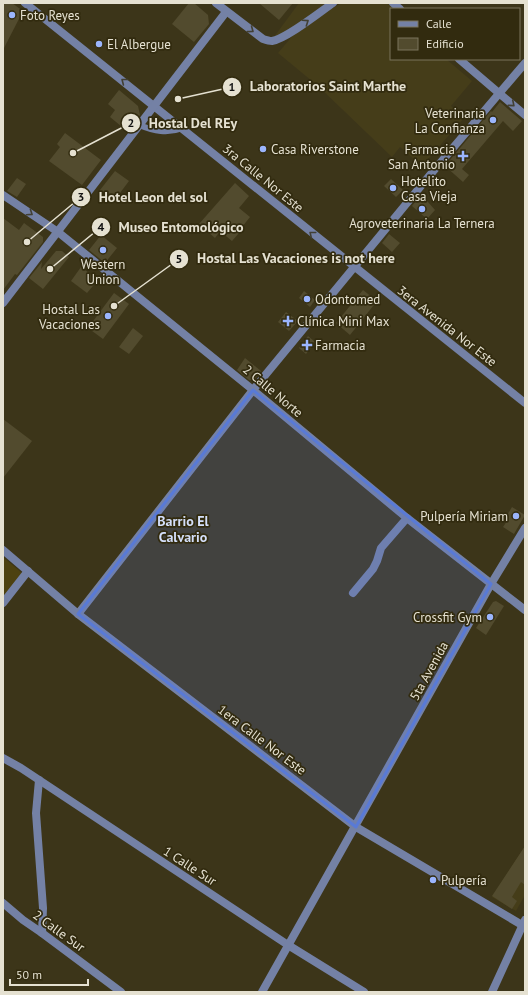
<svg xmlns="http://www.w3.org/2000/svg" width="528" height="995" viewBox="0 0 528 995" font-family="'PT Sans',sans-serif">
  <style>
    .built { fill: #453d19 }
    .green { fill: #4d4110 }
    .building { fill: #524b2e }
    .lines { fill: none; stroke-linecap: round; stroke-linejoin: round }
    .service { stroke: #7481a5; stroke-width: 6 }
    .pedestrian { stroke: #7481a5; stroke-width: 8 }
    .minor { stroke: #7481a5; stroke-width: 8 }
    .tertiary { stroke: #7481a5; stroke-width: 8 }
    .oneway { stroke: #424034 }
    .marked { fill: #597ad6; fill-opacity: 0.2; stroke: #597ad6; stroke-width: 3; stroke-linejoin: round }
    .poi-dot { fill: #9bb5fd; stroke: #322b0f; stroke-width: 1.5 }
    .labels { text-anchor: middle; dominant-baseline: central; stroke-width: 3.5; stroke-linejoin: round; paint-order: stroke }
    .poi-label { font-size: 13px; fill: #e5e1d1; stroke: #322b0f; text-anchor: start }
    .street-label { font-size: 13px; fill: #e5e1d1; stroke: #322b0f }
    .neighbourhood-label { font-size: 14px; font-weight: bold; fill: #d4dffa; stroke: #322b0f }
    .leader { fill: none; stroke: #e5e1d1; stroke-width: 1.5 }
    .callout-dot { fill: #e5e1d1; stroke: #322b0f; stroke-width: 1.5 }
    .mark-label { font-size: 12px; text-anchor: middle; font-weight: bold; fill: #111 }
    .callout-label { font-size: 14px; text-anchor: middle; font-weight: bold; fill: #e5e1d1; stroke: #322b0f; stroke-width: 3.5; stroke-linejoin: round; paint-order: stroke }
  </style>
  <rect width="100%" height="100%" fill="#3c3519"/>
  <!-- built -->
  <g class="built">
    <polygon points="299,3 332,3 277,39 274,37"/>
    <polygon points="341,3 398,3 393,9 391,9 389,13 391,14 391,59 446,59 472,81 451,106 464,118 422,166 400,147 392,157 318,86 278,53 295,33"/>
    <polygon points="525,846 525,895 516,911 492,897"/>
  </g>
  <!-- green -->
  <polygon class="green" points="3,557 22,573 3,597"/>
  <!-- building -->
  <g class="building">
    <polygon points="3,3 12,3 23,11 3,50"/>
    <polygon points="189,3 194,3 208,15 209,24 194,42 172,24"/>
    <polygon points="259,3 293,3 279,20"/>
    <polygon points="119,90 138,106 140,115 127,131 110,117 115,110 108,104"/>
    <polygon points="500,102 522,121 513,131 503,121 462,169 469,175 463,182 445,166 491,111 492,112"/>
    <polygon points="65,133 101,160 82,185 49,161 60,147 57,144"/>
    <polygon points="115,171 129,181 114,201 100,190"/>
    <polygon points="17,178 26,184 17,197 7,191"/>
    <polygon points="391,179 403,190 396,197 384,186"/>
    <polygon points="235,183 249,196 239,208 250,217 238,232 239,233 232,241 220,231 215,238 199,224"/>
    <polygon points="421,194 435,210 427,219 412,206"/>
    <polygon points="3,218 19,230 24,223 43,237 43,242 17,275 15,274 3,290"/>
    <polygon points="389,234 400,243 392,252 382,243"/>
    <polygon points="101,235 117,248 105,263 89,250"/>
    <polygon points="56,251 62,251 69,257 43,289 29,278 42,262 41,269"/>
    <polygon points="81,267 98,280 87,293 71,281"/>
    <polygon points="363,290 377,301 350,335 336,323"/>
    <polygon points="304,291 315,300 310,307 299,298"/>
    <polygon points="114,293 129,304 103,339 88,328"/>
    <polygon points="286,312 298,321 289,331 278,322"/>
    <polygon points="133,328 143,336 129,354 119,347"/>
    <polygon points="308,336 315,342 306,354 299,348"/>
    <polygon points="245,358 261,371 254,380 249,380 237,370"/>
    <polygon points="3,419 32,441 3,478"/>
    <polygon points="512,507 525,515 514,534 503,527 509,518 506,517"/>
    <polygon points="496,601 504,606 486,635 476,628 493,602"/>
    <polygon points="525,846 525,885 521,882 512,897 517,901 512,909 492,896"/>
  </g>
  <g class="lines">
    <!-- service -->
    <path class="service" d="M139 125C154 131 167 134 183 128"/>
    <!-- pedestrian -->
    <g class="pedestrian">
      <polyline points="393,3 400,9"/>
      <polyline points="459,59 500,94"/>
    </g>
    <!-- minor -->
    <g class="minor">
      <polyline points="25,3 525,403"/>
      <path d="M216 3 263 39C266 40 269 41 272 41 286 39 320 12 333 3"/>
      <polyline points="500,94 525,115"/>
      <polyline points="3,195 58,232 253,390 407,518 525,610"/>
      <polyline points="3,303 226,12"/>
      <polyline points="353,593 373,569 377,561 381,548 407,518"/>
      <polyline points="3,603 28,571"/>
      <polyline points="78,614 253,390 430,175 525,63"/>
      <polyline points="3,758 21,768 288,945 364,992"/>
      <polyline points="39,780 36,813 43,908 42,933"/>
      <polyline points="356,827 522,925"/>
      <polyline points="3,903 23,920 42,933 121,992"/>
      <polyline points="492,992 525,920"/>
    </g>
    <!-- tertiary -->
    <g class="tertiary">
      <polyline points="3,550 78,614 356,827"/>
      <polyline points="262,992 491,584 525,528"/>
    </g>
  </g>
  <!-- one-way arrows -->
  <defs><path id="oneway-chevron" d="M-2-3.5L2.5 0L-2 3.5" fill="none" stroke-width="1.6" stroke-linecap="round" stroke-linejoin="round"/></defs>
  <g class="oneway">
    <use href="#oneway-chevron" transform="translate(306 22) rotate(-34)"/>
    <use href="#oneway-chevron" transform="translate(251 30) rotate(37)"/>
    <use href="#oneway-chevron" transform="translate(124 81) rotate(-142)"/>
    <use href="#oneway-chevron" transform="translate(512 104) rotate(40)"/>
    <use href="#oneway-chevron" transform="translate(30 213) rotate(34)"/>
    <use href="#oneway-chevron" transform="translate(312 234) rotate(-141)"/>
  </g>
  <!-- marked area -->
  <path class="marked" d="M253 390 491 584 356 827 78 614Z"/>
  <!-- markers -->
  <g class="poi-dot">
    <circle cx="12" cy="15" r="4"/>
    <circle cx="99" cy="44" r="4"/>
    <circle cx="493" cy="120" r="4"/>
    <circle cx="263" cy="149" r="4"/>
    <path d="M461 150h4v4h4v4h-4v4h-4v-4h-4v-4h4z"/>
    <circle cx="393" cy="188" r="4"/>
    <circle cx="422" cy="209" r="4"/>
    <circle cx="103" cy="250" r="4"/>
    <circle cx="307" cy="299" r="4"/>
    <circle cx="108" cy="316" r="4"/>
    <path d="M286 315h4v4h4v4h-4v4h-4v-4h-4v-4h4z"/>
    <path d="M305 339h4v4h4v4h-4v4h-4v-4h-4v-4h4z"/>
    <circle cx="516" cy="516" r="4"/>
    <circle cx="490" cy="617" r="4"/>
    <circle cx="433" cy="880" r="4"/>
  </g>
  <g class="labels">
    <!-- poi labels -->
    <g class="poi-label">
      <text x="20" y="15">Foto Reyes</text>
      <text x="107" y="44">El Albergue</text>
      <text x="485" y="113" text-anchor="end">Veterinaria<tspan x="485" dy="15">La Confianza</tspan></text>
      <text x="271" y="149">Casa Riverstone</text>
      <text x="455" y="149" text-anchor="end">Farmacia<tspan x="455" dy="15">San Antonio</tspan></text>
      <text x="401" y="181">Hotelito<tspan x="401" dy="15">Casa Vieja</tspan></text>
      <text x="422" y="223" text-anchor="middle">Agroveterinaria La Ternera</text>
      <text x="103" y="264" text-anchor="middle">Western<tspan x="103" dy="15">Union</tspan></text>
      <text x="315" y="299">Odontomed</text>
      <text x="100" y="309" text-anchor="end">Hostal Las<tspan x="100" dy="15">Vacaciones</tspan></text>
      <text x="297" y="321">Clínica Mini Max</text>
      <text x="315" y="345">Farmacia</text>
      <text x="508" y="516" text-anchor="end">Pulpería Miriam</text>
      <text x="482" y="617" text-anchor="end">Crossfit Gym</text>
      <text x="441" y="880">Pulpería</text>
    </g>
    <!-- street labels -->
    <g class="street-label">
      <text transform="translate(263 178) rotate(39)">3ra Calle Nor Este</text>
      <text transform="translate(447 326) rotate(38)">3era Avenida Nor Este</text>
      <text transform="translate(273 391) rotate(40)">2 Calle Norte</text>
      <text transform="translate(429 671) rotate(-61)">5ta Avenida</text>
      <text transform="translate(262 740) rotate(37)">1era Calle Nor Este</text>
      <text transform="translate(190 866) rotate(33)">1 Calle Sur</text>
      <text transform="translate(59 931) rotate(36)">2 Calle Sur</text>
    </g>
    <!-- neighbourhood labels -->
    <g class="neighbourhood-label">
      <text x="183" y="521">Barrio El<tspan x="183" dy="16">Calvario</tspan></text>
    </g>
  </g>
  <!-- callouts -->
  <path class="leader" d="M178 99L232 87M73 153L131 123M27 242L81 197M50 269L101 227M114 306L179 259"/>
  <g class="callout-dot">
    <circle cx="178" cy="99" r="4"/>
    <circle cx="73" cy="153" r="4"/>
    <circle cx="27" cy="242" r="4"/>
    <circle cx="50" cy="269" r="4"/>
    <circle cx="114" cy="306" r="4"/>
    <circle cx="232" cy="87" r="10"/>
    <circle cx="131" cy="123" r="10"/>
    <circle cx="81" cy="197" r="10"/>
    <circle cx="101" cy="227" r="10"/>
    <circle cx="179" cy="259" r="10"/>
  </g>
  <g class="mark-label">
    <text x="232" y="91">1</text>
    <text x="131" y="127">2</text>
    <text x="81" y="201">3</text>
    <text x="101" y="231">4</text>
    <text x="179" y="263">5</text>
  </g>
  <g class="callout-label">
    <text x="328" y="91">Laboratorios Saint Marthe</text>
    <text x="193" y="128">Hostal Del REy</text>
    <text x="153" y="202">Hotel Leon del sol</text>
    <text x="181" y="232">Museo Entomológico</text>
    <text x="296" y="263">Hostal Las Vacaciones is not here</text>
  </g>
  <!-- border -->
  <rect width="528" height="995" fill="none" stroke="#e5e1d1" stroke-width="8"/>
  <!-- legend -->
  <rect x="390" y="8" width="130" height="52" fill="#322b0f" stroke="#7a745d"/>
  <rect x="398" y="21" width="20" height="6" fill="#7481a5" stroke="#7a745d"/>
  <text x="426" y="28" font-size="12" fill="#e5e1d1">Calle</text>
  <rect x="398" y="38" width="20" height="12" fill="#524b2e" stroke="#7a745d"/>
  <text x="426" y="48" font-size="12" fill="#e5e1d1">Edificio</text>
  <!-- scale -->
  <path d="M10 979v6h78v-6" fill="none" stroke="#e5e1d1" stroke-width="2"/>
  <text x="16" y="979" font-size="12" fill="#e5e1d1" stroke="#322b0f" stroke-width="3" paint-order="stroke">50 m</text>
</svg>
